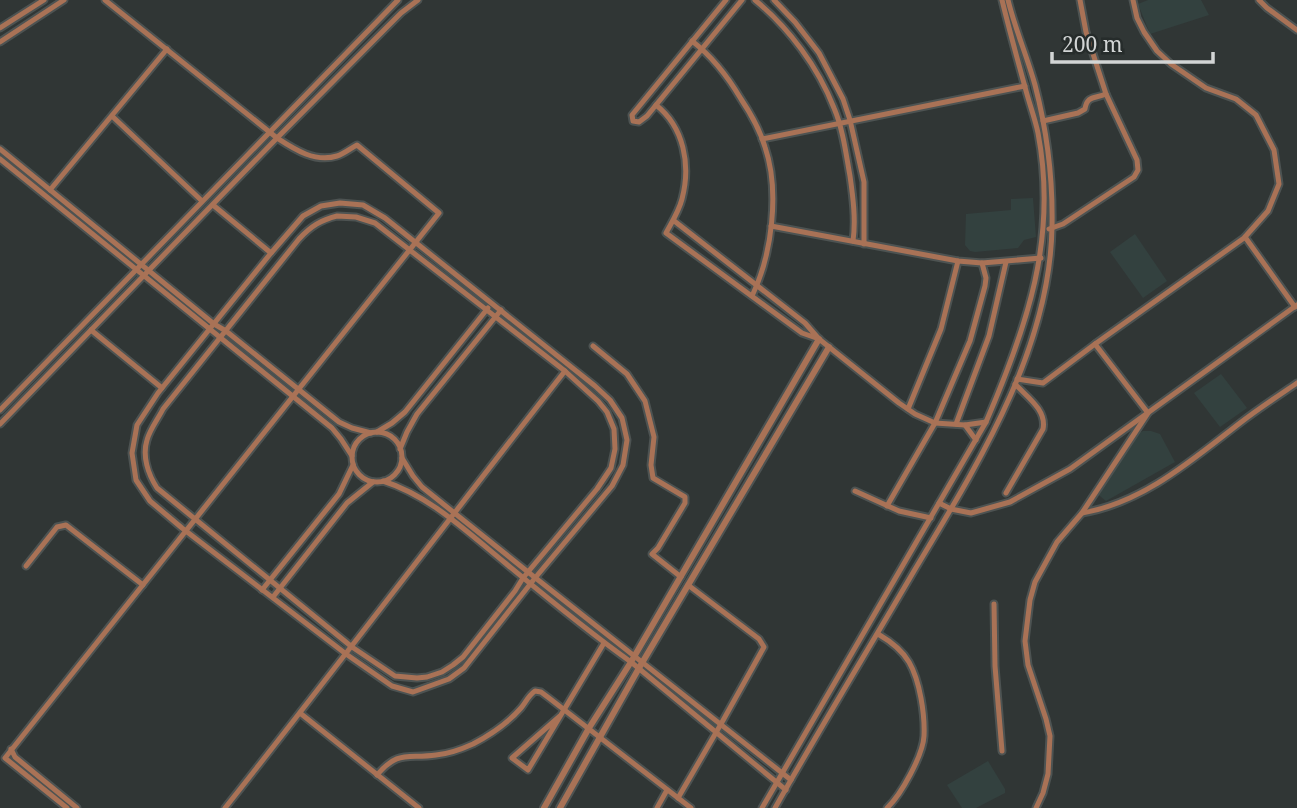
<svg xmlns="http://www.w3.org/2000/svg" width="1297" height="808" viewBox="0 0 1297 808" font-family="'Noto Serif',serif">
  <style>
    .built { fill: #33413f }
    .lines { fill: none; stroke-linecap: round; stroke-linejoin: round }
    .minor-casing { stroke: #4d5352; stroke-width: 9 }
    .tertiary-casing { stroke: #4d5352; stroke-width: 10 }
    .minor { stroke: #a97256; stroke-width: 5 }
    .tertiary { stroke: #a97256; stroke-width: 6 }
  </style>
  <rect width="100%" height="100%" fill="#303635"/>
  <!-- built -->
  <g class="built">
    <polygon points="1148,0 1201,0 1209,15 1150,34 1138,4"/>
    <polygon points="1033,198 1036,237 1024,240 1018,248 975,252 970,251 965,245 966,214 1011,210 1011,199"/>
    <polygon points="1135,234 1167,281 1143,298 1110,252"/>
    <polygon points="1221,374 1247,408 1220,427 1194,393"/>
    <polygon points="1143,431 1151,431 1160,434 1175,462 1106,501 1095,492 1135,435"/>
    <polygon points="988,761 1005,789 1005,793 976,808 962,808 947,785"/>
  </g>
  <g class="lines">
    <defs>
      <g id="minor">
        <polyline points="726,0 632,115 633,121 639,122 647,116 742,0"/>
        <path d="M755 0C789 28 818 67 834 108 843 129 846 154 850 176 853 197 856 220 853 241"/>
        <polyline points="774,0 795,22 819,53 843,99 850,120 864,182 864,244"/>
        <polyline points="1259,0 1267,8 1297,30"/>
        <polyline points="0,28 44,0"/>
        <path d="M692 41C713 57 728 77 741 99 751 114 760 130 765 147 780 191 772 255 752 296"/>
        <polyline points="0,42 64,0"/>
        <path d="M656 105C684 127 691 165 682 199 679 211 672 222 666 233L802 333 819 339 805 323 673 220"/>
        <polyline points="112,116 202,201"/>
        <path d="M1043 121 1078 113 1085 109C1087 95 1095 99 1106 94L1086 32 1080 0"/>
        <polyline points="762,139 1025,86"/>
        <polyline points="0,149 214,324 226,331 339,422 352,428 371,433"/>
        <polyline points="0,159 332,428 341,439 352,456"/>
        <polyline points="50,190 167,49"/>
        <polygon points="340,203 363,205 385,218 595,386 610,400 622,418 627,440 623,465 612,486 535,578 464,668 449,679 413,692 392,686 346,654 182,528 150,501 136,480 132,453 137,425 158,393 271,253 303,216 321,206"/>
        <polyline points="213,205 271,253"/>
        <path d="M337 216 356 217 375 223 565 371 598 401 607 412 614 429 615 449 611 468 597 489 523 578 515 591 463 657 453 665 442 672 427 677 417 678 395 676 352 647 157 488C148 474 142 456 147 440 150 429 158 419 163 409L299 239C311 226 321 220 337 216Z"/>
        <polyline points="771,226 958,261 982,263 1041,258"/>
        <polyline points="1049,229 1063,224 1134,177 1138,170 1137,160 1106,94"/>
        <polyline points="1245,237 1295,307"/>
        <polyline points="91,330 162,388"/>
        <polyline points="819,339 899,403 915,414 935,423 965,425"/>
        <polyline points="593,346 627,374 645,401 654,437 651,465 653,478 685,497 685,503 658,548 652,554 681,577"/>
        <polyline points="1017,379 1043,383 1095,344 1244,238 1268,211 1279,184 1274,150 1256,115 1236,99 1206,88 1171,64 1157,51 1144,32 1137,18 1133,0"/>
        <polyline points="908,409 941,329 958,261"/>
        <polyline points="0,410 398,0"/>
        <polyline points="0,424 277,138 386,28 401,13 418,0"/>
        <polyline points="956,424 989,336 1006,262"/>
        <polyline points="377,432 392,423 405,412 488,308"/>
        <circle cx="377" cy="457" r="25"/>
        <polyline points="976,440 965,425 986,422"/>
        <polyline points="400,449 407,432 417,414 501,310"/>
        <polyline points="402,458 413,476 422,487 528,572 791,780"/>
        <path d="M383 481C430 496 466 531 504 562 545 596 587 631 631 662L786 790"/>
        <polyline points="855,491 899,511 931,518"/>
        <path d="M1006 493 1043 429C1047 410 1027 397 1015 384"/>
        <polyline points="939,503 951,509 971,513 1010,502 1070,469 1297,305"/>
        <polyline points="887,506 935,423 970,341 985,286 986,278 982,263"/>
        <path d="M1082 513C1143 503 1192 460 1240 423 1258 409 1278 396 1297 383"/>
        <polyline points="26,566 57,527 66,525 143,585"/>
        <polyline points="262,590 339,494 353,465"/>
        <polyline points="273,597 347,503 373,482"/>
        <polyline points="994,604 995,666 1002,751"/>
        <path d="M878 634C890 641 902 650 909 662 920 681 925 715 924 736 923 755 901 795 887 808"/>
        <polyline points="300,713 419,808"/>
        <polyline points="560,716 512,758 528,770 604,643"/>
        <polyline points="11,749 15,757 77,808"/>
        <path d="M377 775C398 750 407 759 436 755 447 754 462 749 473 744 490 735 508 723 521 708 526 702 528 696 535 691L541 692 549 698 691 808"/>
        <polyline points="678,798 721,724 764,647 759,639 688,585"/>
        <path d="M67 808 5 758 439 213 357 145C351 148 344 154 337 156 315 163 294 149 277 138L105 0"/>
        <path d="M225 808C340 663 451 516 565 371"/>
        <polyline points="657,808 667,790"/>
        <path d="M762 808 986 422C1027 327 1058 238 1038 133 1035 118 1029 103 1025 87 1017 58 1009 29 1002 0"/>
        <path d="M775 808C820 728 868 650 914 571 976 467 1050 351 1052 227 1053 179 1047 131 1035 85 1027 56 1015 29 1008 0"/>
        <polyline points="1036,808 1043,793 1048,774 1050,736 1046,719 1028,665 1025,641 1030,600 1035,582 1057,542 1082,513 1148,413 1095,344"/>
      </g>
      <g id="tertiary">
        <polyline points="544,808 589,728 631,662 819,339"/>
        <polyline points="560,808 639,668 829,347"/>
      </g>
    </defs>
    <!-- minor casing -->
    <use href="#minor" class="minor-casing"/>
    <!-- tertiary casing -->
    <use href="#tertiary" class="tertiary-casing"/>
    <!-- minor -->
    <use href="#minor" class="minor"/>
    <!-- tertiary -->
    <use href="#tertiary" class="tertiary"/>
  </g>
  <!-- scale -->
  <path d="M1052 52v10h161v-10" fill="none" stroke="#d2d5d5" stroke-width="3.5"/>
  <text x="1062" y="52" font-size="21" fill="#d2d5d5" stroke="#262c2b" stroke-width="5" paint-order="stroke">200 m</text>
</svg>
